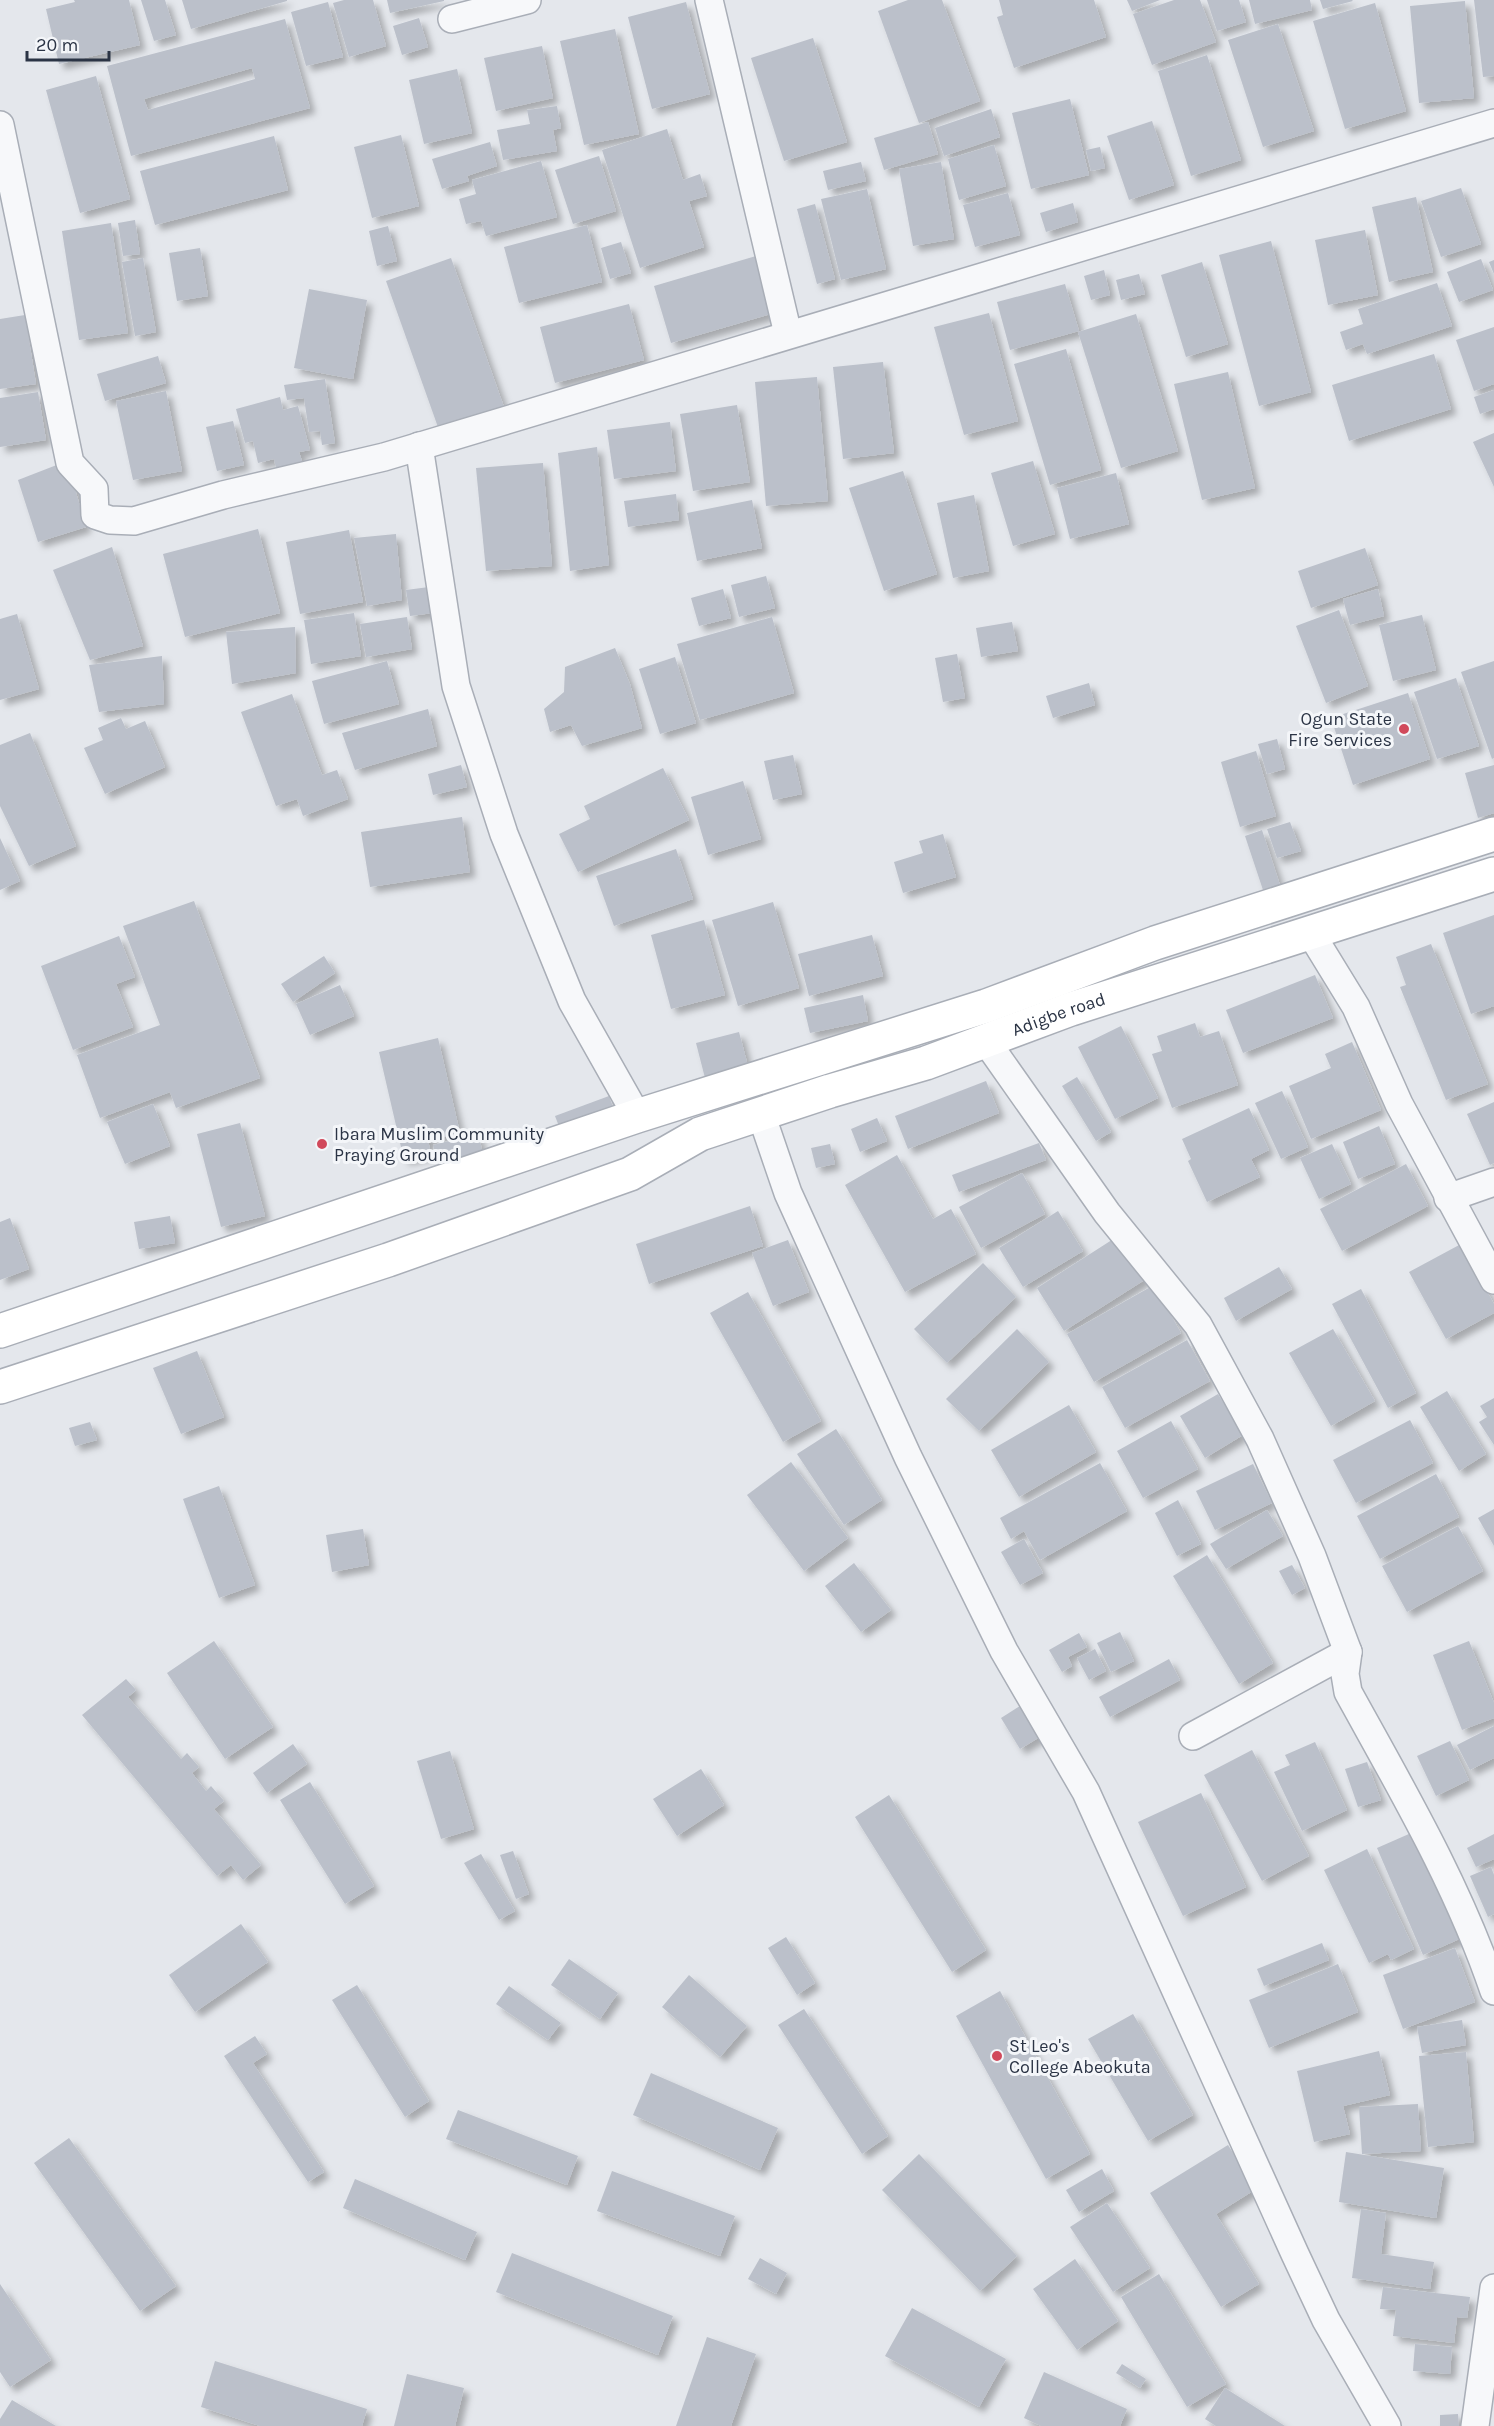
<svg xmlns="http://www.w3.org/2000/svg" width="1494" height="2426" viewBox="0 0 1494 2426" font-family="Karla,sans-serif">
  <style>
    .building { fill: #bbc0ca; fill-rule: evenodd; filter: url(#shadow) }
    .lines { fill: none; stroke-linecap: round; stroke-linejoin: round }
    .street-casing { stroke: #a9aeb7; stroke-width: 30 }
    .secondary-casing { stroke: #a9aeb7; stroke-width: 36 }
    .street { stroke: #f7f8fa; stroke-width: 27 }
    .secondary { stroke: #fff; stroke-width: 33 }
    .poi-dot { fill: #d1495b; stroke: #f4f6f9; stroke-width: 2 }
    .labels { text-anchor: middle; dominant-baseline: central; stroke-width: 6; stroke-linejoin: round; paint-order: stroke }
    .poi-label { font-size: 18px; fill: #2b3445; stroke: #f4f6f9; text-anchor: start }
    .street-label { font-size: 18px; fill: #2b3445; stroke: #f4f6f9 }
  </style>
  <defs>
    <filter id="shadow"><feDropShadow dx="5.5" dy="5.5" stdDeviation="3" flood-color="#0004"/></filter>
  </defs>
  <rect width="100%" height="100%" fill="#e4e7ec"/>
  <!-- building -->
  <g class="building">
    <polygon points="74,0 129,0 140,45 59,64 46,9 75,2"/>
    <polygon points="141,0 165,0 176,35 154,41"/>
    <polygon points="182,0 287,0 287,1 191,29"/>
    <polygon points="344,0 373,0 386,46 349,57 333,3"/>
    <polygon points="387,0 444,0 444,1 390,13"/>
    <polygon points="908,0 942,0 980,101 919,123 878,11"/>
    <polygon points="999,0 1094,0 1106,37 1014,68 997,17 1003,15"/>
    <polygon points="1127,0 1160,0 1132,11"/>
    <polygon points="1174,0 1200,0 1216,42 1152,65 1133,14"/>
    <polygon points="1207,0 1239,0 1246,22 1217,31"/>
    <polygon points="1249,0 1310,0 1312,10 1255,24"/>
    <polygon points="1320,0 1352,0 1353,1 1323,9"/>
    <polygon points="1474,0 1494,0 1494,76 1483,77"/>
    <polygon points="1465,1 1474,98 1419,103 1410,6"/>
    <polygon points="328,2 343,57 306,66 291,12"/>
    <polygon points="686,2 710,94 652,109 628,17"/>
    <polygon points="1375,3 1406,111 1345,129 1313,21"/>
    <polygon points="419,18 428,47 402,55 393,26"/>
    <path d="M285 19 310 108 131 156 107 66ZM252 68 255 79 148 110 144 99Z"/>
    <polygon points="1278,24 1314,131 1263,147 1228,40"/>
    <polygon points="615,29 639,134 584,145 560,41"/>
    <polygon points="813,38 847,142 784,161 751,58"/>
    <polygon points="542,46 553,98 496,111 484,58"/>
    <polygon points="1207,55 1241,160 1191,176 1158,71"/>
    <polygon points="457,69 472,133 424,144 409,80"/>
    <polygon points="96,76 130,199 80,213 46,90"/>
    <polygon points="1070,99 1089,175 1031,189 1012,113"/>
    <polygon points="557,106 561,128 553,130 557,151 503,160 497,130 530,124 527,110"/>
    <polygon points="991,109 1000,137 944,156 935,128"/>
    <polygon points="1152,121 1174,185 1129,200 1107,136"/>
    <polygon points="928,122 938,154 884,170 874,138"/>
    <polygon points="667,129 683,180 700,174 707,196 689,201 704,247 640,268 602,150"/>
    <polygon points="401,135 419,206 372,218 354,147"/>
    <polygon points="274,136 288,190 155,225 140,171"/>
    <polygon points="490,142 497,166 467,176 469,181 442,189 432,159"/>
    <polygon points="994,145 1006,186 959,200 948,159"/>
    <polygon points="1100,147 1105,168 1091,171 1086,150"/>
    <polygon points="599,156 616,211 573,224 555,170"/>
    <polygon points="541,161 557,217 486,236 481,221 466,224 459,199 476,194 472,180"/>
    <polygon points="861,162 866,181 828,190 823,171"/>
    <polygon points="941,162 954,239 913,246 899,169"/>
    <polygon points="1461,188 1481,244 1441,257 1421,201"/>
    <polygon points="867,189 886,269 841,280 821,199"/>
    <polygon points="1008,193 1020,235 975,247 963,205"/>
    <polygon points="1416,197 1433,272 1389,282 1372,207"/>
    <polygon points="1073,203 1078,222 1046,232 1040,213"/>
    <polygon points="815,204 835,279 817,284 797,209"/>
    <polygon points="135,220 140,254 123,256 118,223"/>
    <polygon points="111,223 128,333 79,340 62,231"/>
    <polygon points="587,225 602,282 519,303 504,247"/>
    <polygon points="388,226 397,261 377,266 369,231"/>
    <polygon points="1365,230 1378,295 1328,305 1315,240"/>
    <polygon points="1271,241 1311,392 1259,406 1219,255"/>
    <polygon points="621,242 631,273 610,279 601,248"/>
    <polygon points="200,248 208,296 177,301 169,253"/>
    <polygon points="756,256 774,313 671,343 654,286"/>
    <polygon points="143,258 156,332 135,336 122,262"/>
    <polygon points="451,258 504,407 439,430 386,281"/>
    <polygon points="1481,259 1493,290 1459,302 1447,272"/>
    <polygon points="1494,260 1494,274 1489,262"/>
    <polygon points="1202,262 1228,344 1186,357 1161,275"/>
    <polygon points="1104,270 1110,295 1091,300 1084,276"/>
    <polygon points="1139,274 1145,294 1121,300 1116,280"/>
    <polygon points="1437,283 1452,326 1367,354 1363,344 1346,350 1340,332 1363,324 1358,309"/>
    <polygon points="1065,284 1079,331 1010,350 997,302"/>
    <polygon points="309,289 367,300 353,379 294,368"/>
    <polygon points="629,304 644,360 555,383 540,327"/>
    <polygon points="989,313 1018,421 964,435 934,327"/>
    <polygon points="1136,314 1178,451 1121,468 1078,332"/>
    <polygon points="25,315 36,384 0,389 0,319"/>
    <polygon points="1494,327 1494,384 1474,391 1456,340"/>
    <polygon points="1066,349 1101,470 1050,485 1014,364"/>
    <polygon points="1434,354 1451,409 1349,441 1332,385"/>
    <polygon points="158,356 166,383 105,401 97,374"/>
    <polygon points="883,362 894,453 843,459 833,367"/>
    <polygon points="1228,372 1255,488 1202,500 1174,384"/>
    <polygon points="817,377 828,501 766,506 755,382"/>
    <polygon points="325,379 335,443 322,445 320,431 309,432 304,398 287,400 284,385"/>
    <polygon points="1494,390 1494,409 1480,414 1474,397"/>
    <polygon points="166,391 182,471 133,480 116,401"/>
    <polygon points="38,392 46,440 0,447 0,398"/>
    <polygon points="280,397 283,410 298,406 310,450 299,452 302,461 276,468 274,459 258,463 253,441 245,443 236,409"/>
    <polygon points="737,405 750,482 693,491 680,414"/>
    <polygon points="233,421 244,465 217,471 206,427"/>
    <polygon points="670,422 676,471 614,479 607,430"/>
    <polygon points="1494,433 1494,487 1473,442"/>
    <polygon points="597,447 609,565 570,571 558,453"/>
    <polygon points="67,461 86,527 38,542 18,480"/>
    <polygon points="1033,461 1055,534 1013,546 991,473"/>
    <polygon points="543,463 552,566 486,571 476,468"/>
    <polygon points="903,471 937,574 884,591 849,488"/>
    <polygon points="1116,473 1129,524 1070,539 1057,488"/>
    <polygon points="676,494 679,520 628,527 624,501"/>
    <polygon points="974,495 989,571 953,578 937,503"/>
    <polygon points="752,500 762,548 697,561 687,513"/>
    <polygon points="258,529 280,613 185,637 163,554"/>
    <polygon points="349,530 363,602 300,614 286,542"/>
    <polygon points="396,534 402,600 367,606 354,538"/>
    <polygon points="112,547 143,646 90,660 53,570"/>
    <polygon points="1365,548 1378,585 1311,608 1298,571"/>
    <polygon points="766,576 775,608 739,617 731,585"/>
    <polygon points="429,587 433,613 410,616 406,590"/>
    <polygon points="723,589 731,618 699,626 691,598"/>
    <polygon points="1378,589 1384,616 1350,625 1343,599"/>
    <polygon points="1339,610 1368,686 1326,703 1296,626"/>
    <polygon points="354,613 361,656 311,664 304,620"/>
    <polygon points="17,614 39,689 0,700 0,619"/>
    <polygon points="1422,615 1436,670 1393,681 1379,625"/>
    <polygon points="407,617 412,649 366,657 360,624"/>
    <polygon points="772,617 794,693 700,720 677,644"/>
    <polygon points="1012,622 1018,651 981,657 976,628"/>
    <polygon points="295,627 296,673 232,684 226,632"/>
    <polygon points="615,648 630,684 642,728 582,746 571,725 550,732 544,709 564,692 565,667"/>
    <polygon points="957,654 965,698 943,702 935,658"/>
    <polygon points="162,656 164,704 99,712 89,665"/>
    <polygon points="675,657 696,723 660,734 639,669"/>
    <polygon points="387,661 399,704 324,724 312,681"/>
    <polygon points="1494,661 1494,758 1492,759 1461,672"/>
    <polygon points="1456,678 1479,746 1437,759 1414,692"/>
    <polygon points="1089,683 1095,705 1053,718 1046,696"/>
    <polygon points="1408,693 1430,759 1353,785 1331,718"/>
    <polygon points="292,694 322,775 337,770 348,799 303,816 297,799 276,806 241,712"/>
    <polygon points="428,709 437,746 355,770 342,733"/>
    <polygon points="121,718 126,729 145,721 165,767 105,794 84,748 103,740 98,728"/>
    <polygon points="30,733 76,846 29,866 0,806 0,745"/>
    <polygon points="1277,739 1285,769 1267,774 1258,744"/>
    <polygon points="1256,751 1276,816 1240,827 1221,762"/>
    <polygon points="793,755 802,794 773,800 764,761"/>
    <polygon points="461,765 467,787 433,795 428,774"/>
    <polygon points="1494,765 1494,813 1478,818 1465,773"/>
    <polygon points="663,768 689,820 578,872 559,834 590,819 584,806"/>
    <polygon points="743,781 761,839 708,855 691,797"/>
    <polygon points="462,817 470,872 370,887 361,832"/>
    <polygon points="1290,822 1301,851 1277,858 1267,829"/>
    <polygon points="1262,830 1280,885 1263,890 1245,836"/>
    <polygon points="943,834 956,877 903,893 894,862 923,853 919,841"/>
    <polygon points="0,838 20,881 0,890"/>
    <polygon points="676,849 693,899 614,926 596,876"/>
    <polygon points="194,901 260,1078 176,1108 170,1092 100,1118 77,1055 160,1025 123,926"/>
    <polygon points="773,902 799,988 738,1006 712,920"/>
    <polygon points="1494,915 1494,1006 1471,1014 1443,933"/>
    <polygon points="704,920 725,995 671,1009 651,935"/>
    <polygon points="872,935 883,976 809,996 798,954"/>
    <polygon points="119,936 135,977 116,984 133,1027 73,1050 41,966"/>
    <polygon points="1431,944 1488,1084 1446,1100 1400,987 1406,985 1396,957"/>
    <polygon points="324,956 335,973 293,1002 281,984"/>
    <polygon points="1315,975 1333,1018 1243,1053 1226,1010"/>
    <polygon points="340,985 354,1016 310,1035 296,1004"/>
    <polygon points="863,995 868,1021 810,1033 804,1008"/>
    <polygon points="1195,1023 1200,1037 1219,1031 1238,1085 1172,1108 1152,1054 1162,1051 1157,1036"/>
    <polygon points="1121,1026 1158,1098 1115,1119 1078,1047"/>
    <polygon points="739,1032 748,1066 705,1078 696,1043"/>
    <polygon points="438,1038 460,1133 428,1140 431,1154 404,1160 379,1052"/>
    <polygon points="1352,1042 1381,1110 1311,1139 1289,1086 1331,1068 1325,1054"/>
    <polygon points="1077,1077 1111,1132 1096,1141 1062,1086"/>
    <polygon points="986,1081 999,1113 908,1149 895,1116"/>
    <polygon points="1282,1091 1308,1147 1281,1159 1255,1103"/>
    <polygon points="609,1096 616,1115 562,1134 555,1116"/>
    <polygon points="1494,1102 1494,1163 1490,1165 1467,1114"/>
    <polygon points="153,1104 170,1146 125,1164 107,1122"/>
    <polygon points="1249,1108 1269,1150 1251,1159 1260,1177 1207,1202 1188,1161 1191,1159 1182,1139"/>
    <polygon points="877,1118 887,1141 860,1152 851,1129"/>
    <polygon points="240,1123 265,1216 221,1227 197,1134"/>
    <polygon points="1379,1126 1395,1164 1358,1179 1343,1142"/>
    <polygon points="478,1134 484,1157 439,1167 433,1145"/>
    <polygon points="1039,1143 1046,1160 959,1192 952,1175"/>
    <polygon points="830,1144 835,1164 816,1168 811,1148"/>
    <polygon points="1332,1144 1351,1184 1319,1199 1300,1158"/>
    <polygon points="897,1155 933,1219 951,1209 976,1254 905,1292 845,1185"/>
    <polygon points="1406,1164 1428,1206 1342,1251 1320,1209"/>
    <polygon points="1022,1173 1045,1214 981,1248 959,1207"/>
    <polygon points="750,1206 763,1246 649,1284 636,1244"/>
    <polygon points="1058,1211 1083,1251 1023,1287 999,1248"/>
    <polygon points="170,1216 175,1243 139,1249 134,1222"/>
    <polygon points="10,1218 29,1269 0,1280 0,1222"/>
    <polygon points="1118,1236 1146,1279 1064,1331 1037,1288"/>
    <polygon points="788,1240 809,1292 773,1306 752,1253"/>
    <polygon points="1461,1244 1494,1304 1494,1313 1446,1339 1409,1272"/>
    <polygon points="983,1263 1016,1297 947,1363 914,1329"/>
    <polygon points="1279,1267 1292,1289 1236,1321 1224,1298"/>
    <polygon points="1154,1285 1181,1333 1094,1382 1067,1334"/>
    <polygon points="1361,1289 1416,1393 1388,1408 1332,1304"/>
    <polygon points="748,1292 821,1421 783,1442 710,1313"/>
    <polygon points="1017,1329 1049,1362 979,1431 946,1399"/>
    <polygon points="1333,1329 1375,1401 1331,1426 1289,1353"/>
    <polygon points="1187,1340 1210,1381 1125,1428 1102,1387"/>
    <polygon points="197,1351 224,1417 181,1434 153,1368"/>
    <polygon points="1447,1391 1486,1454 1459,1471 1420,1407"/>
    <polygon points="1218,1394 1243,1435 1205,1458 1180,1416"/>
    <polygon points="1494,1398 1494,1445 1479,1422 1487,1417 1480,1406"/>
    <polygon points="1069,1405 1096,1452 1019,1497 991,1450"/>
    <polygon points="1410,1420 1433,1463 1356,1503 1333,1460"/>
    <polygon points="1171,1421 1198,1469 1143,1498 1117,1451"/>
    <polygon points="90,1422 97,1440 75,1446 69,1428"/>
    <polygon points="836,1429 882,1500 844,1525 797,1454"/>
    <polygon points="791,1462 848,1538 804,1571 747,1495"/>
    <polygon points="1100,1463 1127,1511 1040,1560 1024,1531 1011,1539 1000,1518"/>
    <polygon points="1253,1464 1272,1503 1215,1530 1196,1491"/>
    <polygon points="1436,1474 1459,1517 1380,1559 1357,1516"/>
    <polygon points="219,1486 255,1585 219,1598 183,1499"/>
    <polygon points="1178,1500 1201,1544 1177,1556 1155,1513"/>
    <polygon points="1494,1509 1494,1546 1478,1518"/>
    <polygon points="1267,1510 1283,1536 1226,1569 1210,1544"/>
    <polygon points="1458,1526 1483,1571 1407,1612 1382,1566"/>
    <polygon points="363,1529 369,1565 332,1572 326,1535"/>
    <polygon points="1024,1539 1043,1573 1020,1585 1001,1552"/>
    <polygon points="1207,1555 1273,1663 1239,1684 1173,1576"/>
    <polygon points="854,1563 891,1610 861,1632 825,1586"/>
    <polygon points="1292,1565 1305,1588 1292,1595 1279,1571"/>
    <polygon points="1120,1632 1134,1661 1111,1672 1097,1643"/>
    <polygon points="1079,1633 1087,1647 1068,1657 1072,1666 1062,1672 1049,1650"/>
    <polygon points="214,1641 273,1727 225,1759 167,1673"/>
    <polygon points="1469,1641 1494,1703 1494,1718 1462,1730 1433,1655"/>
    <polygon points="1095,1649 1106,1671 1089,1680 1077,1658"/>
    <polygon points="1169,1659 1180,1680 1110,1717 1099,1697"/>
    <polygon points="126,1679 136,1690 128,1697 181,1759 187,1753 199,1767 192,1773 206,1791 211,1786 224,1801 214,1809 261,1865 243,1880 231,1865 217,1876 82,1715"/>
    <polygon points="1023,1704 1043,1735 1020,1749 1001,1718"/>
    <polygon points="1494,1726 1494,1758 1470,1770 1457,1745"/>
    <polygon points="1450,1741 1469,1780 1436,1796 1417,1756"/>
    <polygon points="1315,1742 1347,1810 1302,1831 1274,1772 1290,1765 1285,1755"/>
    <polygon points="293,1744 307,1764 267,1793 253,1773"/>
    <polygon points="1252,1750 1309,1856 1262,1881 1204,1775"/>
    <polygon points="450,1751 474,1829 441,1839 417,1761"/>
    <polygon points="1367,1762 1381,1800 1358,1807 1345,1769"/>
    <polygon points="701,1769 724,1805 677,1836 653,1799"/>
    <polygon points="310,1782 374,1886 345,1904 280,1800"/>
    <polygon points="1201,1793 1246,1887 1183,1916 1138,1822"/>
    <polygon points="889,1795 986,1950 952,1972 855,1817"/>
    <polygon points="1418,1830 1464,1937 1423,1955 1377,1848"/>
    <polygon points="1494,1834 1494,1859 1476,1867 1467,1848"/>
    <polygon points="1367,1849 1414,1949 1391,1960 1388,1954 1369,1963 1324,1870"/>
    <polygon points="513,1851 529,1894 516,1899 500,1855"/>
    <polygon points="481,1854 515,1911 499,1920 464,1863"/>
    <polygon points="1491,1867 1494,1875 1494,1914 1488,1917 1470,1876"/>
    <polygon points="241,1924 268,1962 195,2012 169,1975"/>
    <polygon points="786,1937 815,1983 797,1995 768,1948"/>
    <polygon points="1322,1943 1329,1960 1264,1986 1257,1969"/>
    <polygon points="1455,1948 1475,2002 1403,2029 1383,1975"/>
    <polygon points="569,1959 618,1993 600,2019 551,1985"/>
    <polygon points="1338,1964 1358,2012 1269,2048 1249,2000"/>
    <polygon points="689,1975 747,2026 720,2057 662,2007"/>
    <polygon points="357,1985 429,2101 405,2117 332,2000"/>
    <polygon points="509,1986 561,2023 548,2040 496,2004"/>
    <polygon points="1000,1991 1090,2154 1046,2179 956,2016"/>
    <polygon points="804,2009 888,2136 862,2154 778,2025"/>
    <polygon points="1133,2014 1193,2115 1148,2141 1088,2039"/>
    <polygon points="1462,2020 1466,2045 1422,2053 1417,2027"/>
    <polygon points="255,2036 267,2054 253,2063 324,2172 308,2182 224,2056"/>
    <polygon points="1379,2051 1390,2095 1343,2106 1350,2134 1314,2142 1297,2071"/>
    <polygon points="1466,2052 1474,2142 1428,2147 1419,2056"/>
    <polygon points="651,2073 778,2128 760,2170 633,2115"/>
    <polygon points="1418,2104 1421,2151 1362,2154 1359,2107"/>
    <polygon points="458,2110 578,2156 567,2185 446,2139"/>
    <polygon points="69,2138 176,2286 140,2311 34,2163"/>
    <polygon points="1228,2145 1256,2189 1216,2214 1259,2284 1221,2307 1150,2193"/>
    <polygon points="1346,2152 1444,2168 1436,2218 1339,2202"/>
    <polygon points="919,2154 1017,2256 980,2291 882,2190"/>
    <polygon points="1102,2169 1114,2191 1079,2212 1066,2190"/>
    <polygon points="612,2171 735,2216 720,2256 597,2211"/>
    <polygon points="355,2179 477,2232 465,2260 343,2208"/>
    <polygon points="1107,2203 1150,2268 1113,2292 1070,2227"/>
    <polygon points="1361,2209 1386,2213 1381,2254 1434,2262 1430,2289 1352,2278"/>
    <polygon points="512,2253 673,2316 658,2355 496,2292"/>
    <polygon points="760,2258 787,2273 776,2294 748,2279"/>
    <polygon points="1075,2259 1118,2321 1077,2350 1033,2289"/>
    <polygon points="1159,2274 1226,2384 1187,2407 1121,2297"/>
    <polygon points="0,2284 51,2360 10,2387 0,2372"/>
    <polygon points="1383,2287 1470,2297 1467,2318 1457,2317 1454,2343 1393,2336 1396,2310 1380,2309"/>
    <polygon points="912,2308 1006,2359 979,2407 885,2356"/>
    <polygon points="707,2337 756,2354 731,2426 676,2426"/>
    <polygon points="1415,2344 1452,2347 1450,2374 1413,2371"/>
    <polygon points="215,2361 367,2409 362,2426 260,2426 201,2407"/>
    <polygon points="1122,2364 1146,2379 1140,2388 1116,2373"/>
    <polygon points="1044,2372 1127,2409 1120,2426 1041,2426 1024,2418"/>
    <polygon points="407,2374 464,2388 455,2426 394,2426"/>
    <polygon points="1225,2388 1285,2426 1216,2426 1205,2419"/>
    <polygon points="12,2400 56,2426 0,2426 0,2419"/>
    <polygon points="1458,2414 1459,2426 1440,2426 1440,2415"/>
  </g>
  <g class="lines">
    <defs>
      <g id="street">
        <polyline points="709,0 788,334"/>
        <polyline points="452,19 527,0"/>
        <polyline points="0,125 70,463 94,489 95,515 110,520 134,521 223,495 384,457 1494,123"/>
        <polyline points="419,446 456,686 504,834 572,1001 637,1116"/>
        <polyline points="1310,932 1356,1007 1399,1104 1494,1280"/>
        <path d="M986 1041 1107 1213 1198 1325 1260 1439 1312 1556 1348 1652 1345 1674 1348 1692C1402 1790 1458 1885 1494 1991"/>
        <polyline points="761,1114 788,1193 908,1457 1004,1651 1086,1792 1295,2254 1326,2320 1387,2426"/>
        <polyline points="1448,1198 1494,1182"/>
        <polyline points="1193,1736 1348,1652"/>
        <polyline points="1475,2426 1494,2288"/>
      </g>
      <g id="secondary">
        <polyline points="0,1331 637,1116 986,1006 1155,943 1494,834"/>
        <path id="s1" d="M0 1387 388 1260 630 1174 700 1134 830 1091 926 1063 1071 1009 1494 874"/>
      </g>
    </defs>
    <!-- street casing -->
    <use href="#street" class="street-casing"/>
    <!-- secondary casing -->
    <use href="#secondary" class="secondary-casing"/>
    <!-- street -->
    <use href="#street" class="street"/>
    <!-- secondary -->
    <use href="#secondary" class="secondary"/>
  </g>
  <!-- markers -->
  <g class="poi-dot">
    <circle cx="1404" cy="729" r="6"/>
    <circle cx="322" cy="1144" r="6"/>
    <circle cx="997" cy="2056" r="6"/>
  </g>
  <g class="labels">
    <!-- poi labels -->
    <g class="poi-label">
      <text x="1392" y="719" text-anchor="end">Ogun State<tspan x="1392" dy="21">Fire Services</tspan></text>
      <text x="334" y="1134">Ibara Muslim Community<tspan x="334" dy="21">Praying Ground</tspan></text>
      <text x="1009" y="2046">St Leo's<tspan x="1009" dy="21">College Abeokuta</tspan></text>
    </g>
    <!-- street labels -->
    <g class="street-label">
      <text stroke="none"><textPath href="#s1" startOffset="1124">Adigbe road</textPath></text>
    </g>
  </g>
  <!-- scale -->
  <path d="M27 51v9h82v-9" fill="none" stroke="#2b3445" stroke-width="3"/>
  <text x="36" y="51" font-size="18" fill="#2b3445" stroke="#f4f6f9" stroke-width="4.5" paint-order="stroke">20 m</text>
</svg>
